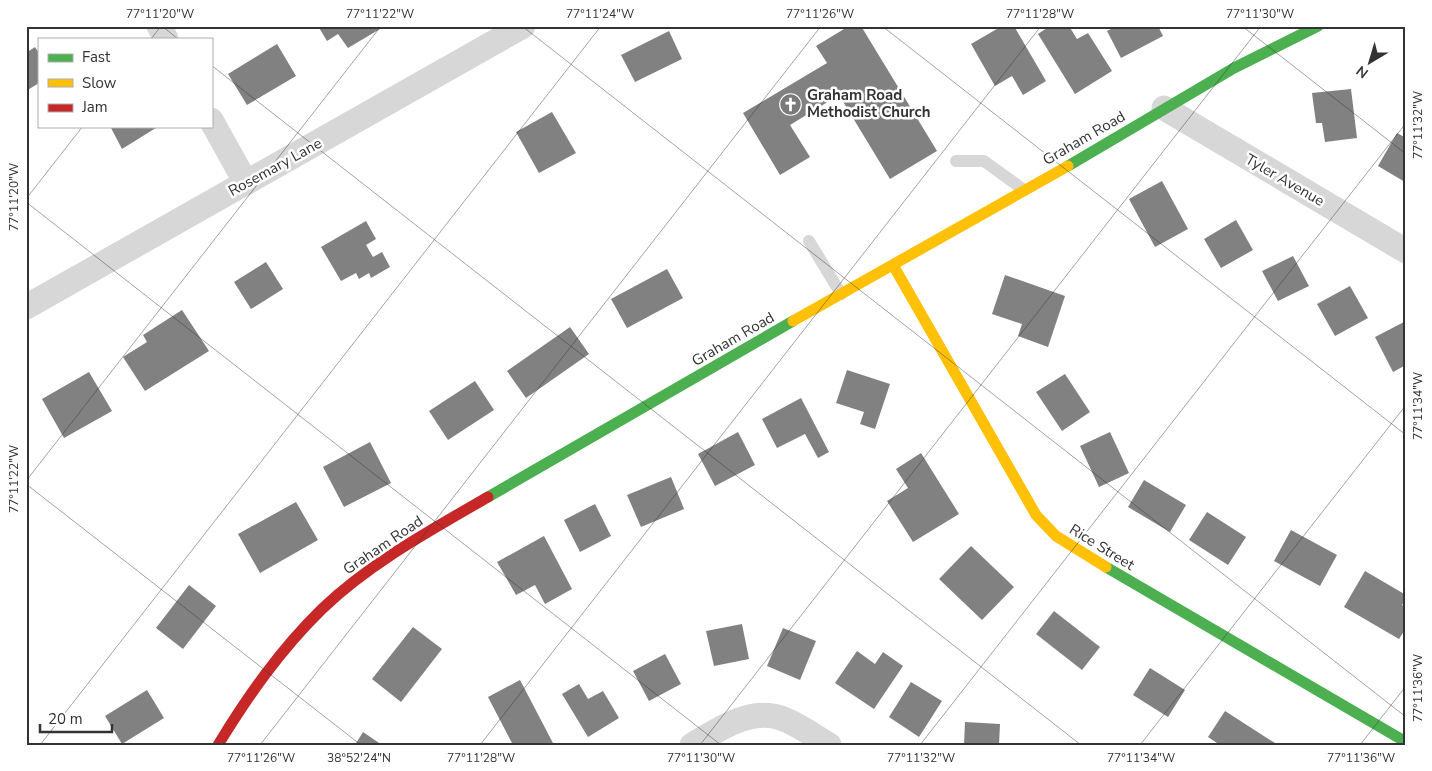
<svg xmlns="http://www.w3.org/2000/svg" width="1432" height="771" viewBox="0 0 1432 771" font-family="'Nunito Sans',sans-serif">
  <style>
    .building { fill: #818181 }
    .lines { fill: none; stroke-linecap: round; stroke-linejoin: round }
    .lane { stroke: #d7d7d7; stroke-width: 12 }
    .street { stroke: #d7d7d7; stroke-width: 25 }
    .fast { stroke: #4caf50; stroke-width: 11 }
    .slow { stroke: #ffc107; stroke-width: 11 }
    .jam { stroke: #c62828; stroke-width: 11 }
    .ticks { fill: none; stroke: #333; stroke-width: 1; stroke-opacity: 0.45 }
    .labels { text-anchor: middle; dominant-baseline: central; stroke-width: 5; stroke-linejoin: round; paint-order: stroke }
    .poi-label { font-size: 15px; font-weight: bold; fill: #333; stroke: #fff; text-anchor: start }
    .street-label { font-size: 15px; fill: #333; stroke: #fff }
    .neatline { fill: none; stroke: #333; stroke-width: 2 }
    .ticks-label { font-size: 12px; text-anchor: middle; fill: #333 }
  </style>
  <rect width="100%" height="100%" fill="#fff"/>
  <!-- building -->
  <g class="building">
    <polygon points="318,26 385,26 348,48 338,34 327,41"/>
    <polygon points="849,26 861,26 937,151 890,179 839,95 790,125 810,157 780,175 743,113 827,63 816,46"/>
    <polygon points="1002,26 1014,26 1046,81 1023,95 1012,76 995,86 971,44"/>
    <polygon points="1050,26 1069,26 1077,39 1088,33 1112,71 1075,94 1038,34"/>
    <polygon points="1117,26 1158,26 1163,36 1121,58 1107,31"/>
    <polygon points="669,31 682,59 635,82 621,55"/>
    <polygon points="277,44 296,76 247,105 228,74"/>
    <polygon points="35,47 39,53 39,83 26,91 26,53"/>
    <polygon points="1351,89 1357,138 1325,142 1322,123 1316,123 1312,93"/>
    <polygon points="552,112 576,153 539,173 516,132"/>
    <polygon points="110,126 159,126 122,149"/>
    <polygon points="1397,133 1406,138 1405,182 1378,166"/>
    <polygon points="1162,181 1188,229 1155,247 1129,199"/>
    <polygon points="1236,220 1253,250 1221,268 1204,239"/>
    <polygon points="366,221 376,239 366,245 373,257 382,252 390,267 371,278 369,273 359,279 356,273 341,281 321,247"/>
    <polygon points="1293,256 1309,286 1278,301 1262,271"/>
    <polygon points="266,262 283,289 251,309 234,282"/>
    <polygon points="667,269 683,298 627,328 611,299"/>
    <polygon points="1005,275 1065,296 1048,347 1018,336 1022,324 992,314"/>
    <polygon points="1350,286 1368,318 1335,336 1317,304"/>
    <polygon points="182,310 209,351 145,391 123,357 147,342 143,335"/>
    <polygon points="1404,322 1406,326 1406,365 1393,372 1375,337"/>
    <polygon points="570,327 589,354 526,398 507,371"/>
    <polygon points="847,370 890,384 875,429 860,424 864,412 836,403"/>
    <polygon points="89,372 112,411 64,438 42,399"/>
    <polygon points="1065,374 1090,412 1062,431 1036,392"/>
    <polygon points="475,381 494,410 448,440 429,411"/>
    <polygon points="801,398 829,452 818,458 805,434 777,448 762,419"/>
    <polygon points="738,432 755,465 715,486 698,454"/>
    <polygon points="1110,432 1129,473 1099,487 1080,446"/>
    <polygon points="370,442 391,483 344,507 323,467"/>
    <polygon points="921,453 959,514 913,542 887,501 908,488 896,469"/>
    <polygon points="671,477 684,509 641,527 627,495"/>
    <polygon points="1144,480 1186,505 1170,532 1128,507"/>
    <polygon points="296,502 318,540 260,573 238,534"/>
    <polygon points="595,504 611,536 580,552 564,520"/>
    <polygon points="1207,512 1246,537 1228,565 1189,540"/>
    <polygon points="1291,530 1337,555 1320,586 1274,561"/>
    <polygon points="544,536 572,589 545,604 535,585 516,595 497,562"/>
    <polygon points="971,546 1014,587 982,620 939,579"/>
    <polygon points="1365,571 1406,595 1406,599 1402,605 1406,607 1406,628 1399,639 1344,607"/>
    <polygon points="189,585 216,606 183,649 156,628"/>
    <polygon points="1054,611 1100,647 1082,670 1036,634"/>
    <polygon points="742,624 749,659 714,666 706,631"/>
    <polygon points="413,627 442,649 401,702 372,679"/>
    <polygon points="783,628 816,641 800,680 767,666"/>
    <polygon points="857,651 875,664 883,652 903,666 874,709 835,683"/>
    <polygon points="665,654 681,684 649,701 633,671"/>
    <polygon points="1150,668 1185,690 1168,717 1133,695"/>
    <polygon points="520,680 554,745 513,745 488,697"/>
    <polygon points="911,682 942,701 919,737 889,717"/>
    <polygon points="579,684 588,699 603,691 619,718 588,737 562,694"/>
    <polygon points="147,690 164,718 122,744 105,716"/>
    <polygon points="1225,711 1278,745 1220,745 1208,737"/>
    <polygon points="965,722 1000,724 999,745 964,745"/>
    <polygon points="363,732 382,745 355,745"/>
  </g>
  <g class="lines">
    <!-- lane -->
    <g class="lane">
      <polyline points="956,161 984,161 1024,190"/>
      <polyline points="809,241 841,294"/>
    </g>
    <!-- street -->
    <g class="street">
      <polyline points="159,26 166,39"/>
      <polyline points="1164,108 1406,251"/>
      <polyline points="211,120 246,183"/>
      <polyline points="26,307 523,26"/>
      <path d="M692 745C718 730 750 707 781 718 798 724 814 736 829 745"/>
    </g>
    <!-- fast -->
    <g class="fast">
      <polyline points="1068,166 1234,68 1318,26"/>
      <polyline points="488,497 793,321"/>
      <polyline points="1106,567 1406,742"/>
    </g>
    <!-- slow -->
    <g class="slow">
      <polyline points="893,265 1036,515 1056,536 1106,567"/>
      <polyline points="793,321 1068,166"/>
    </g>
    <!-- jam -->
    <path class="jam" d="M218 745C248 696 280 650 322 609 370 563 431 530 488 497"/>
  </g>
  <!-- ticks -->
  <path class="ticks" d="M162 26 178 39M522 26 1406 717M882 26 1406 435M1242 26 1406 154M151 39 161 26M211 65 1081 745M26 199 83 126M26 202 721 745M26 481 381 26M26 484 361 745M40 745 601 26M260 745 821 26M480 745 1041 26M700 745 1261 26M920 745 1406 123M1140 745 1406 405M1360 745 1406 686"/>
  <!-- icons -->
  <defs>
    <symbol id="church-disc" viewBox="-11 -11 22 22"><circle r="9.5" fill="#7a7a7a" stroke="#fff"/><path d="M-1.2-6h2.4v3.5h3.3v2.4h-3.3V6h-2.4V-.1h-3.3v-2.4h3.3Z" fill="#fff"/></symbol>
  </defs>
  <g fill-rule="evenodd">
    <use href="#church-disc" x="778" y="92" width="25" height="25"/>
  </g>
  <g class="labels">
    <!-- poi labels -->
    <g class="poi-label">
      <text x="807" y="95">Graham Road<tspan x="807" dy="17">Methodist Church</tspan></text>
    </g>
    <!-- street labels -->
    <g class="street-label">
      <text transform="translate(1084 138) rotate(-30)">Graham Road</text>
      <text transform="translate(275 167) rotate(-29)">Rosemary Lane</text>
      <text transform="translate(1285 180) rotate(30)">Tyler Avenue</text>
      <text transform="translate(733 339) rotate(-30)">Graham Road</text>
      <text transform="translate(383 545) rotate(-34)">Graham Road</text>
      <text transform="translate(1102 547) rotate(32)">Rice Street</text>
    </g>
  </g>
  <!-- border -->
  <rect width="1432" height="771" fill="none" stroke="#ffffff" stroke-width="55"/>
  <!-- legend -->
  <rect x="38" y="38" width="175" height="90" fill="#ffffff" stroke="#adadad"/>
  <rect x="48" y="54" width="25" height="8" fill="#4caf50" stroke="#adadad"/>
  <text x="82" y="62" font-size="15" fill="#333333">Fast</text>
  <rect x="48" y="79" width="25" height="8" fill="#ffc107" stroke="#adadad"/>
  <text x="82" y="88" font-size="15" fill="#333333">Slow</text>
  <rect x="48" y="104" width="25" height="8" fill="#c62828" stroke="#adadad"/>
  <text x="82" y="112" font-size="15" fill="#333333">Jam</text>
  <!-- north arrow -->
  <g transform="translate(1370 62) rotate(218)" stroke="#ffffff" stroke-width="4" paint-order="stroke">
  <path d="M0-4L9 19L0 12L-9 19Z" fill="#333333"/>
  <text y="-8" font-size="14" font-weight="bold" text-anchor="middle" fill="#333333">N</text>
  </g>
  <!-- scale -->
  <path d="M40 724v8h72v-8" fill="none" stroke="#333333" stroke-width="2.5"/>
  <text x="48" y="724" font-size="15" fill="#333333" stroke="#ffffff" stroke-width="4" paint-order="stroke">20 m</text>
  <rect x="28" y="28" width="1376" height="716" class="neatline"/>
  <g class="ticks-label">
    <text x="160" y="18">77°11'20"W</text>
    <text x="380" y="18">77°11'22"W</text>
    <text x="600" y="18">77°11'24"W</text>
    <text x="820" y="18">77°11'26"W</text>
    <text x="1040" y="18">77°11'28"W</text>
    <text x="1260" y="18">77°11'30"W</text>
    <text transform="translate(1418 125) rotate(-90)" y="4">77°11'32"W</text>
    <text transform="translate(14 197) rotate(-90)" y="4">77°11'20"W</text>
    <text transform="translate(1418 406) rotate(-90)" y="4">77°11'34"W</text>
    <text transform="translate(14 479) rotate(-90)" y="4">77°11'22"W</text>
    <text transform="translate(1418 688) rotate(-90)" y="4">77°11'36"W</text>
    <text x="261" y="762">77°11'26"W</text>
    <text x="359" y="762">38°52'24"N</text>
    <text x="481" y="762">77°11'28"W</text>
    <text x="701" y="762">77°11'30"W</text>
    <text x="921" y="762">77°11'32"W</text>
    <text x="1141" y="762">77°11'34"W</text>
    <text x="1361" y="762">77°11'36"W</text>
  </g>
</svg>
